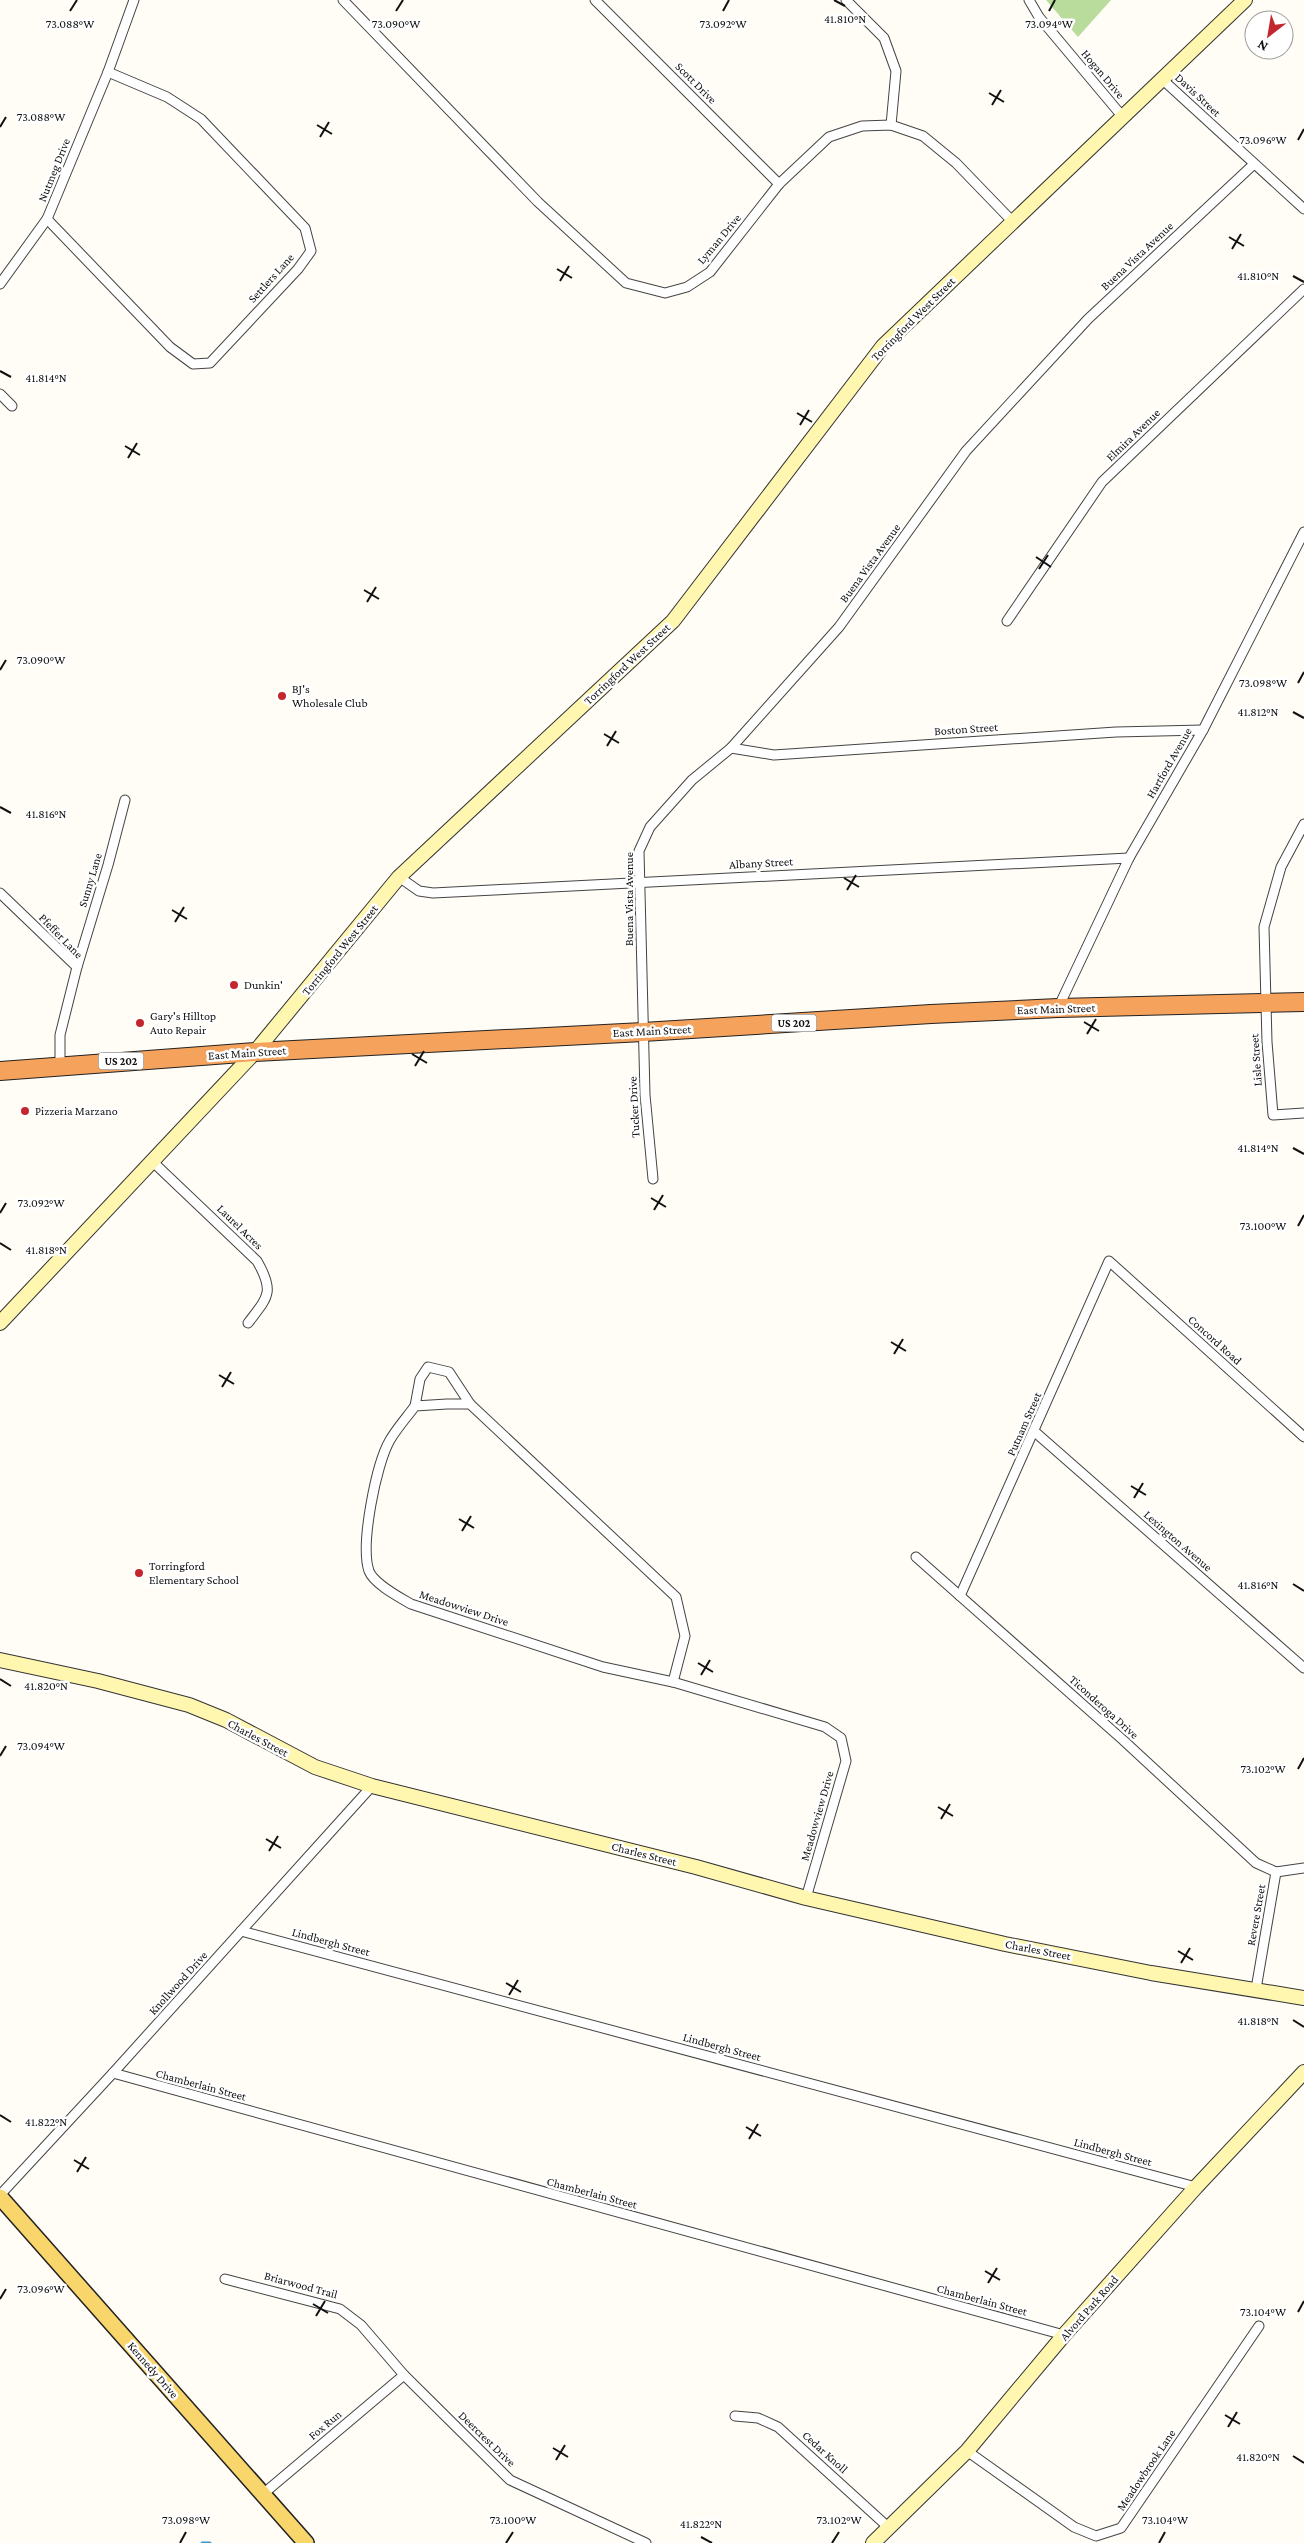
<svg xmlns="http://www.w3.org/2000/svg" width="1304" height="2543" viewBox="0 0 1304 2543" font-family="'Crimson Pro',serif">
  <style>
    .forest { fill: #b9dc9c }
    .lines { fill: none; stroke-linecap: round; stroke-linejoin: round }
    .stream { stroke: #3f96cf; stroke-width: 3 }
    .street-casing { stroke: #444; stroke-width: 11 }
    .secondary-casing { stroke: #333; stroke-width: 16 }
    .primary-casing { stroke: #222; stroke-width: 18 }
    .highway-casing { stroke: #222; stroke-width: 20 }
    .street { stroke: #fff; stroke-width: 9 }
    .secondary { stroke: #fff6b0; stroke-width: 14 }
    .primary { stroke: #f9d66b; stroke-width: 15 }
    .highway { stroke: #f5a25d; stroke-width: 18 }
    .ticks { fill: none; stroke: #111; stroke-width: 2 }
    .poi-dot { fill: #c4262e; stroke: #fff; stroke-width: 2 }
    .labels { text-anchor: middle; dominant-baseline: central; stroke-width: 5; stroke-linejoin: round; paint-order: stroke }
    .shield { fill: #fff; stroke: #585858; stroke-width: 1 }
    .shield-label { font-size: 11px; font-weight: bold; fill: #111 }
    .street-label { font-size: 12px; fill: #111; stroke: #fff }
    .poi-label { font-size: 12px; fill: #111; stroke: #fff; text-anchor: start }
    .ticks-label { font-size: 12px; text-anchor: middle; fill: #111; stroke: #fff; stroke-width: 5; stroke-linejoin: round; paint-order: stroke }
  </style>
  <rect width="100%" height="100%" fill="#fffdf5"/>
  <!-- forest -->
  <polygon class="forest" points="1046,0 1111,0 1078,37"/>
  <g class="lines">
    <!-- stream -->
    <polyline class="stream" points="202,2543 210,2543"/>
    <defs>
      <g id="street">
        <polyline points="343,0 538,202 626,283 665,293 687,287 710,272 779,184 829,137 862,126 891,125 923,136 956,163 1013,222"/>
        <polyline points="595,0 779,184"/>
        <polyline points="846,0 884,38 896,71 891,125"/>
        <polyline points="1029,0 1039,17 1122,116"/>
        <polyline points="1163,80 1304,209"/>
        <polyline points="47,219 170,347 193,364 210,363 298,269 311,251 305,228 201,119 167,97 108,72"/>
        <polyline points="0,284 47,219 108,72 134,0"/>
        <polyline points="0,394 12,406"/>
        <polyline points="1007,621 1102,482 1304,289"/>
        <polyline points="731,748 774,755 1116,732 1203,730"/>
        <polyline points="1304,824 1281,867 1264,927 1267,1042 1273,1115 1304,1113"/>
        <polyline points="399,877 419,891 433,893 1129,858"/>
        <polyline points="0,893 77,967"/>
        <polyline points="1058,1008 1129,858 1203,730 1304,532"/>
        <polyline points="60,1066 60,1035 77,967 108,865 125,800"/>
        <path d="M153 1162 257 1261C275 1292 268 1297 248 1323"/>
        <polyline points="653,1179 645,1095 639,851 650,827 692,780 731,748 839,627 966,451 1088,319 1254,164"/>
        <path d="M447 1404H470L676 1597 685 1636 673 1682 603 1667 411 1604C399 1597 374 1584 369 1571 360 1545 376 1464 390 1440 397 1428 407 1417 415 1406Z"/>
        <polyline points="415,1406 420,1379 428,1367 449,1372 470,1404"/>
        <polyline points="1035,1432 1304,1668"/>
        <polyline points="916,1557 1123,1740 1256,1863 1276,1872"/>
        <polyline points="960,1596 1109,1261 1304,1437"/>
        <polyline points="673,1682 825,1727 841,1738 846,1761 806,1898"/>
        <polyline points="1276,1872 1304,1868"/>
        <polyline points="241,1931 1196,2187"/>
        <polyline points="1256,1989 1276,1872"/>
        <polyline points="113,2073 1064,2335"/>
        <polyline points="0,2195 113,2073 372,1786"/>
        <polyline points="225,2279 340,2309 361,2325 404,2375 510,2480 646,2543"/>
        <polyline points="735,2416 758,2418 778,2427 888,2527"/>
        <polyline points="967,2451 1074,2527 1096,2536 1121,2528 1259,2326"/>
        <polyline points="263,2494 404,2375"/>
      </g>
      <g id="secondary">
        <polyline points="0,1323 255,1052 399,877 673,621 883,346 1245,0"/>
        <polyline points="0,1660 98,1681 189,1705 226,1720 315,1767 372,1786 696,1867 806,1898 1005,1944 1151,1973 1304,1998"/>
        <polyline points="873,2543 967,2451 1064,2335 1196,2187 1304,2072"/>
      </g>
      <polyline id="primary" points="0,2197 306,2543"/>
      <polyline id="highway" points="0,1071 255,1052 643,1032 931,1014 1058,1008 1304,1002"/>
    </defs>
    <!-- street casing -->
    <use href="#street" class="street-casing"/>
    <!-- secondary casing -->
    <use href="#secondary" class="secondary-casing"/>
    <!-- primary casing -->
    <use href="#primary" class="primary-casing"/>
    <!-- highway casing -->
    <use href="#highway" class="highway-casing"/>
    <!-- street -->
    <use href="#street" class="street"/>
    <!-- secondary -->
    <use href="#secondary" class="secondary"/>
    <!-- primary -->
    <use href="#primary" class="primary"/>
    <!-- highway -->
    <use href="#highway" class="highway"/>
  </g>
  <!-- ticks -->
  <path class="ticks" d="M834 0 845 6M70 11 77 0M396 11 403 0M723 11 729 0M1049 11 1055 0M989 93 1004 102M992 105 1001 90M317 125 332 134M0 127 6 117M320 137 329 122M1298 140 1304 129M1229 237 1244 246M1232 249 1241 234M557 269 572 278M1293 276 1304 282M560 281 569 266M0 371 11 377M797 413 812 422M800 425 809 410M125 446 140 455M128 458 137 443M1036 557 1051 567M1039 569 1048 555M364 590 379 599M367 602 376 587M0 670 6 660M1298 683 1304 672M1293 712 1304 718M604 734 619 743M607 746 616 731M0 807 11 813M844 878 859 887M847 890 856 875M172 910 187 919M175 922 184 907M1084 1022 1099 1031M1087 1034 1096 1019M412 1054 427 1063M415 1066 424 1051M1293 1148 1304 1154M651 1198 666 1207M654 1210 663 1195M0 1213 6 1203M1298 1226 1304 1215M0 1243 11 1250M891 1342 906 1351M894 1354 903 1339M219 1375 234 1384M222 1387 231 1372M1131 1486 1146 1495M1134 1498 1143 1483M459 1519 474 1528M462 1531 471 1516M1293 1584 1304 1591M698 1663 713 1672M701 1675 710 1660M0 1679 11 1686M0 1756 6 1746M1298 1769 1304 1758M938 1807 953 1816M941 1819 950 1804M266 1839 281 1848M269 1851 278 1836M1178 1951 1193 1960M1181 1963 1190 1948M506 1983 521 1992M509 1995 518 1980M1293 2020 1304 2027M0 2115 11 2122M746 2127 761 2136M749 2139 758 2124M74 2160 89 2169M77 2172 86 2157M985 2271 1000 2280M988 2283 997 2268M0 2299 6 2289M313 2304 328 2313M1298 2312 1304 2301M316 2316 325 2301M1225 2415 1240 2424M1228 2427 1237 2412M553 2448 568 2457M1293 2456 1304 2463M556 2460 565 2445M701 2537 712 2543M180 2543 186 2532M506 2543 513 2532M832 2543 839 2532M1159 2543 1165 2532"/>
  <!-- markers -->
  <g class="poi-dot">
    <circle cx="282" cy="696" r="5"/>
    <circle cx="234" cy="985" r="5"/>
    <circle cx="140" cy="1023" r="5"/>
    <circle cx="25" cy="1111" r="5"/>
    <circle cx="139" cy="1573" r="5"/>
  </g>
  <g class="labels">
    <!-- shield labels -->
    <g class="shield">
      <rect x="771.5" y="1014.5" width="45" height="17" rx="4"/>
      <rect x="98.5" y="1052.5" width="45" height="17" rx="4"/>
    </g>
    <g class="shield-label">
      <text x="794" y="1023">US 202</text>
      <text x="121" y="1061">US 202</text>
    </g>
    <!-- street labels -->
    <g class="street-label">
      <text transform="translate(1103 74) rotate(50)">Hogan Drive</text>
      <text transform="translate(696 83) rotate(45)">Scott Drive</text>
      <text transform="translate(1198 95) rotate(43)">Davis Street</text>
      <text transform="translate(54 170) rotate(-68)">Nutmeg Drive</text>
      <text transform="translate(719 239) rotate(-50)">Lyman Drive</text>
      <text transform="translate(1137 256) rotate(-43)">Buena Vista Avenue</text>
      <text transform="translate(271 278) rotate(-48)">Settlers Lane</text>
      <text transform="translate(913 319) rotate(-45)">Torringford West Street</text>
      <text transform="translate(1133 435) rotate(-44)">Elmira Avenue</text>
      <text transform="translate(870 563) rotate(-54)">Buena Vista Avenue</text>
      <text transform="translate(627 664) rotate(-43)">Torringford West Street</text>
      <text transform="translate(966 729) rotate(-4)">Boston Street</text>
      <text transform="translate(1169 763) rotate(-60)">Hartford Avenue</text>
      <text transform="translate(761 863) rotate(-3)">Albany Street</text>
      <text transform="translate(90 880) rotate(-73)">Sunny Lane</text>
      <text transform="translate(629 899) rotate(-90)">Buena Vista Avenue</text>
      <text transform="translate(61 936) rotate(46)">Pfeffer Lane</text>
      <text transform="translate(340 950) rotate(-51)">Torringford West Street</text>
      <text transform="translate(1056 1009) rotate(-2)">East Main Street</text>
      <text transform="translate(652 1031) rotate(-3)">East Main Street</text>
      <text transform="translate(247 1053) rotate(-4)">East Main Street</text>
      <text transform="translate(1256 1060) rotate(-94)">Lisle Street</text>
      <text transform="translate(634 1107) rotate(-93)">Tucker Drive</text>
      <text transform="translate(240 1227) rotate(44)">Laurel Acres</text>
      <text transform="translate(1215 1340) rotate(42)">Concord Road</text>
      <text transform="translate(1024 1424) rotate(-66)">Putnam Street</text>
      <text transform="translate(1178 1541) rotate(41)">Lexington Avenue</text>
      <text transform="translate(464 1608) rotate(18)">Meadowview Drive</text>
      <text transform="translate(1104 1707) rotate(42)">Ticonderoga Drive</text>
      <text transform="translate(258 1738) rotate(28)">Charles Street</text>
      <text transform="translate(817 1816) rotate(-74)">Meadowview Drive</text>
      <text transform="translate(644 1854) rotate(14)">Charles Street</text>
      <text transform="translate(1256 1915) rotate(-80)">Revere Street</text>
      <text transform="translate(331 1942) rotate(15)">Lindbergh Street</text>
      <text transform="translate(1038 1950) rotate(11)">Charles Street</text>
      <text transform="translate(178 1983) rotate(-48)">Knollwood Drive</text>
      <text transform="translate(722 2047) rotate(15)">Lindbergh Street</text>
      <text transform="translate(201 2085) rotate(15)">Chamberlain Street</text>
      <text transform="translate(1113 2152) rotate(15)">Lindbergh Street</text>
      <text transform="translate(592 2193) rotate(15)">Chamberlain Street</text>
      <text transform="translate(301 2285) rotate(15)">Briarwood Trail</text>
      <text transform="translate(982 2300) rotate(15)">Chamberlain Street</text>
      <text transform="translate(1089 2308) rotate(-49)">Alvord Park Road</text>
      <text transform="translate(153 2370) rotate(49)">Kennedy Drive</text>
      <text transform="translate(325 2425) rotate(-40)">Fox Run</text>
      <text transform="translate(487 2439) rotate(44)">Deercrest Drive</text>
      <text transform="translate(825 2452) rotate(42)">Cedar Knoll</text>
      <text transform="translate(1146 2470) rotate(-56)">Meadowbrook Lane</text>
    </g>
    <!-- poi labels -->
    <g class="poi-label">
      <text x="292" y="689">BJ's<tspan x="292" dy="14">Wholesale Club</tspan></text>
      <text x="244" y="985">Dunkin'</text>
      <text x="150" y="1016">Gary's Hilltop<tspan x="150" dy="14">Auto Repair</tspan></text>
      <text x="35" y="1111">Pizzeria Marzano</text>
      <text x="149" y="1566">Torringford<tspan x="149" dy="14">Elementary School</tspan></text>
    </g>
  </g>
  <g class="ticks-label">
    <text x="845" y="23">41.810°N</text>
    <text x="70" y="28">73.088°W</text>
    <text x="396" y="28">73.090°W</text>
    <text x="723" y="28">73.092°W</text>
    <text x="1049" y="28">73.094°W</text>
    <text x="41" y="121">73.088°W</text>
    <text x="1263" y="144">73.096°W</text>
    <text x="1258" y="280">41.810°N</text>
    <text x="46" y="382">41.814°N</text>
    <text x="41" y="664">73.090°W</text>
    <text x="1263" y="687">73.098°W</text>
    <text x="1258" y="716">41.812°N</text>
    <text x="46" y="818">41.816°N</text>
    <text x="1258" y="1152">41.814°N</text>
    <text x="41" y="1207">73.092°W</text>
    <text x="1263" y="1230">73.100°W</text>
    <text x="46" y="1254">41.818°N</text>
    <text x="1258" y="1589">41.816°N</text>
    <text x="46" y="1690">41.820°N</text>
    <text x="41" y="1750">73.094°W</text>
    <text x="1263" y="1773">73.102°W</text>
    <text x="1258" y="2025">41.818°N</text>
    <text x="46" y="2126">41.822°N</text>
    <text x="41" y="2293">73.096°W</text>
    <text x="1263" y="2316">73.104°W</text>
    <text x="1258" y="2461">41.820°N</text>
    <text x="186" y="2524">73.098°W</text>
    <text x="513" y="2524">73.100°W</text>
    <text x="839" y="2524">73.102°W</text>
    <text x="1165" y="2524">73.104°W</text>
    <text x="701" y="2528">41.822°N</text>
  </g>
  <!-- north arrow -->
  <g transform="translate(1269 35) rotate(211)"><circle r="24" fill="#ffffff" stroke="#a0a0a0"/>
  <path d="M0-4L9 19L0 12L-9 19Z" fill="#c4262e"/>
  <text y="-8" font-size="14" font-weight="bold" text-anchor="middle" fill="#111111">N</text>
  </g>
</svg>
